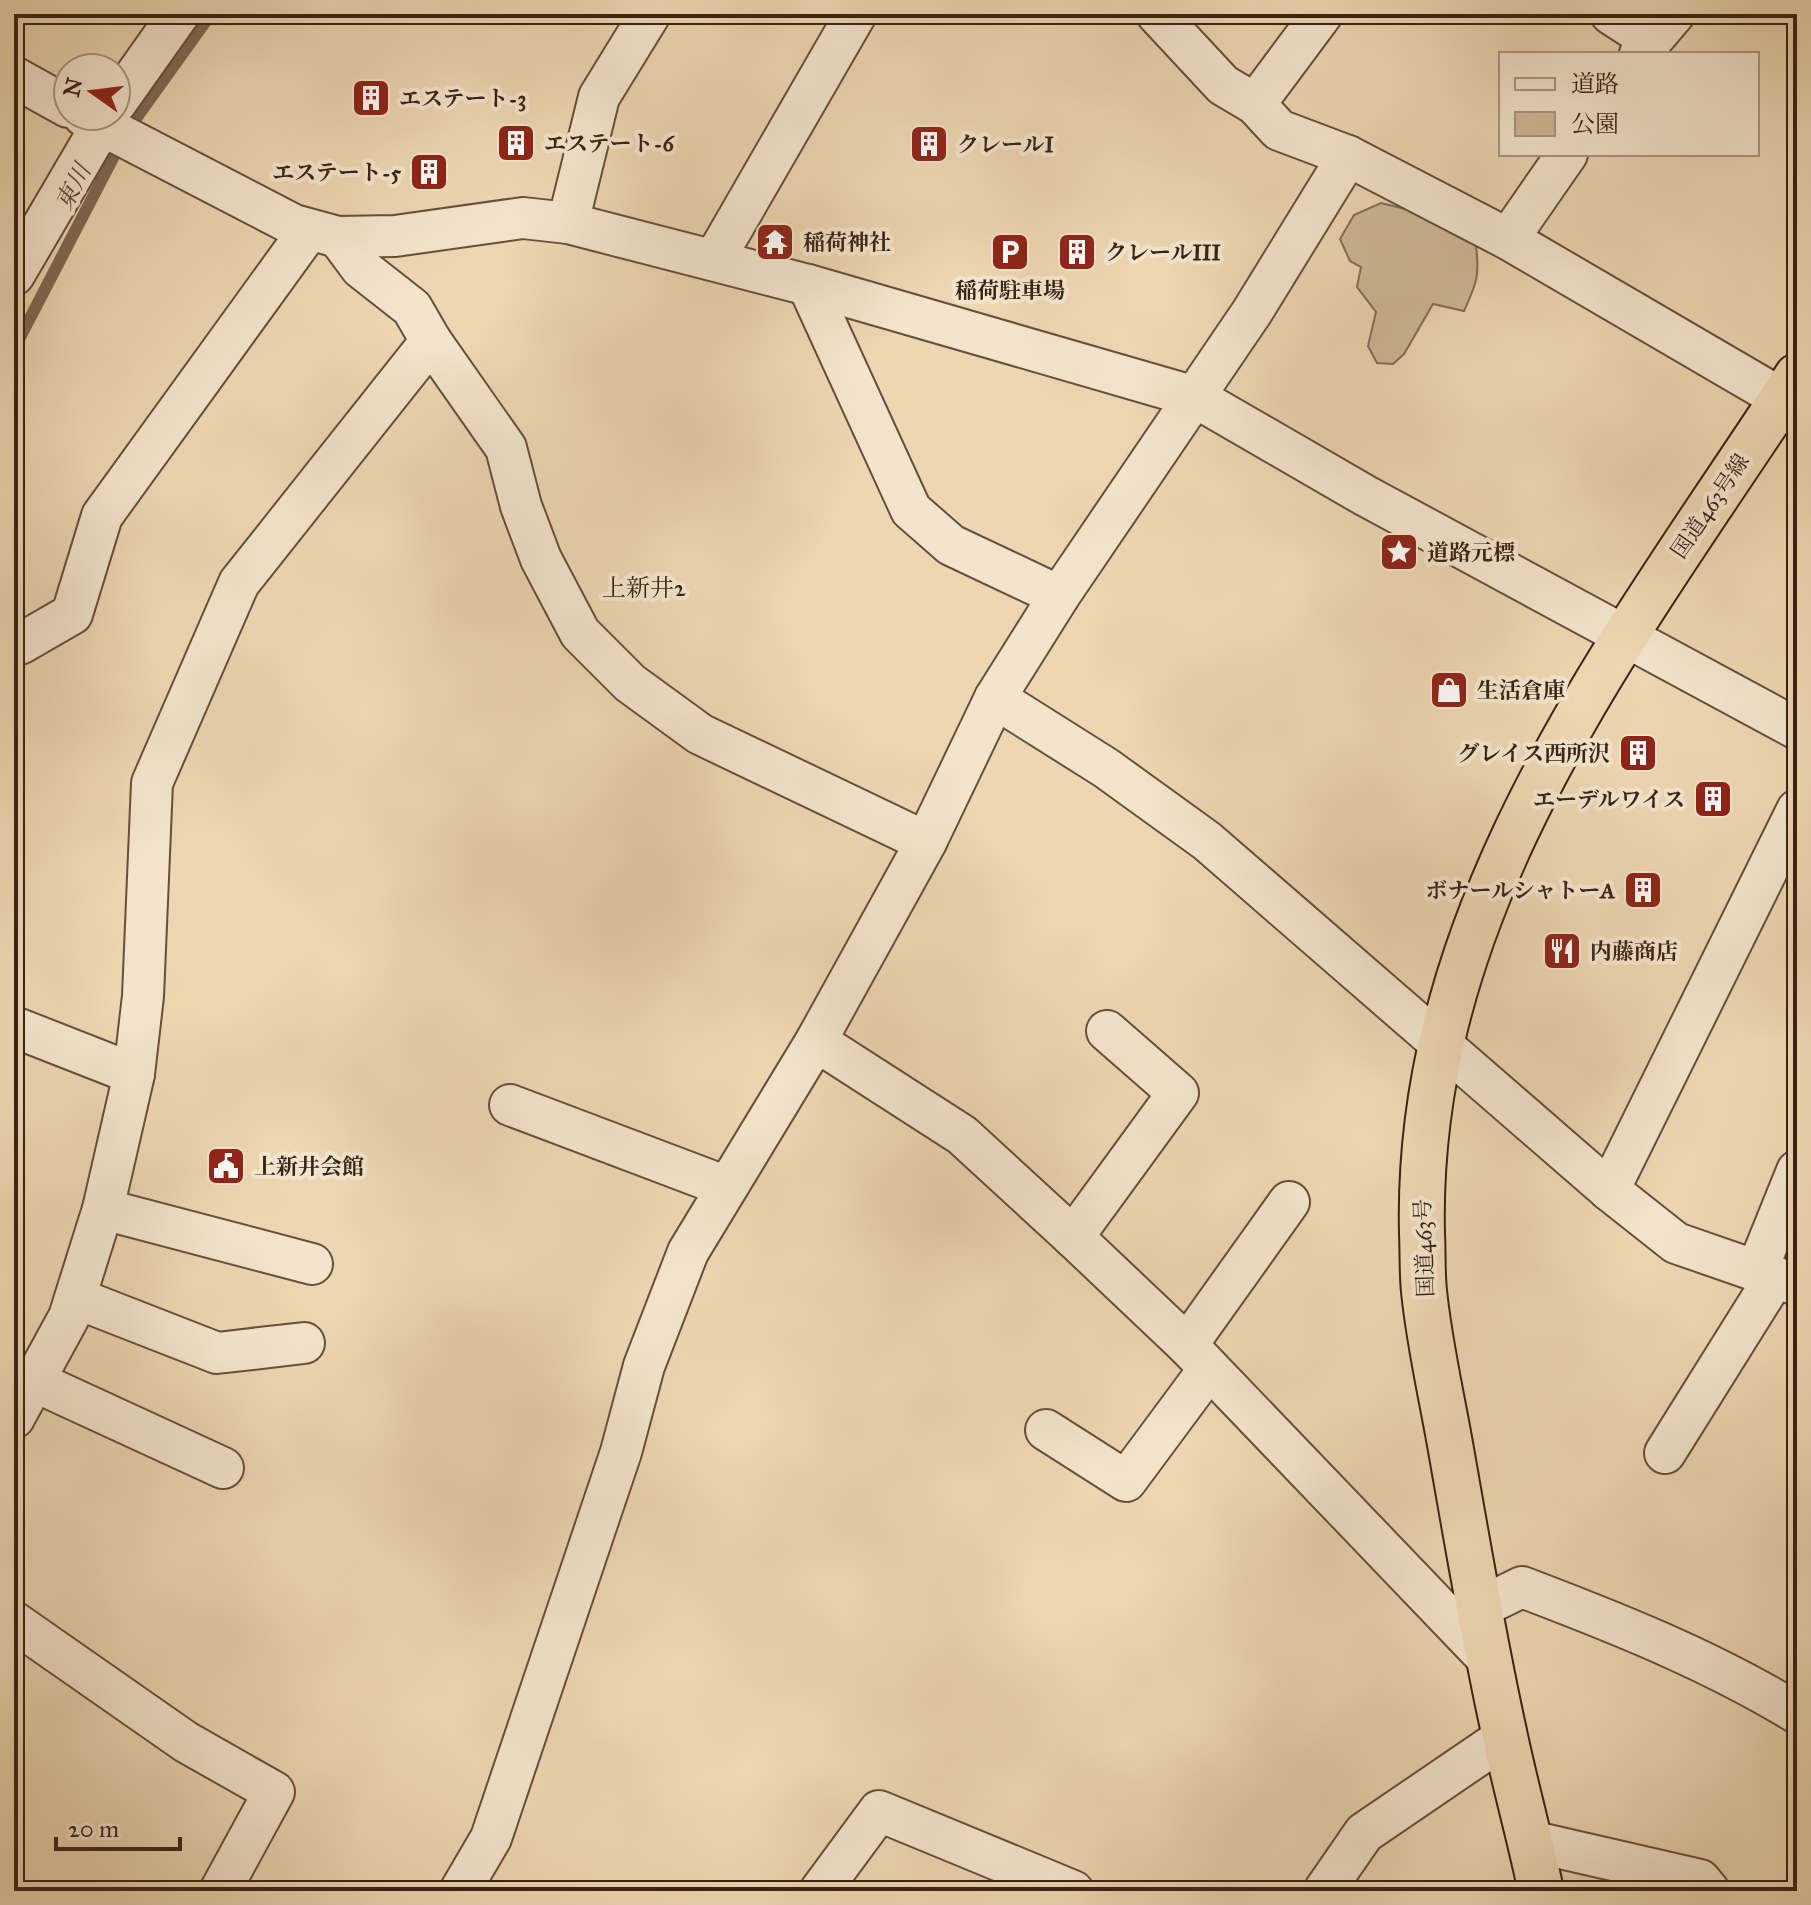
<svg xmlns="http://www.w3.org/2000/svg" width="1811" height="1905" viewBox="0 0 1811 1905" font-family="'IM FELL Great Primer','Noto Serif JP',serif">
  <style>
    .green { fill: #ceb897; stroke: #846d56; stroke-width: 2 }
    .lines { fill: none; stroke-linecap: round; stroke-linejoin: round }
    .stream { stroke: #806954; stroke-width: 12 }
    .minor-casing { stroke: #664f3d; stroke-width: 44 }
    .highway-casing { stroke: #392216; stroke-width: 48 }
    .minor { stroke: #f3e5cd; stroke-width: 40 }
    .highway { stroke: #edd7b2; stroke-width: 44 }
    .labels { text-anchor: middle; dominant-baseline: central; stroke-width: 8; stroke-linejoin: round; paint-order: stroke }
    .poi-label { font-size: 22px; font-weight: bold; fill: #392216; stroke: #f3e5cd; text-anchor: start }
    .street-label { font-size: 22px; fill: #392216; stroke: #f3e5cd }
    .water-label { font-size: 24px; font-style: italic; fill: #5d4635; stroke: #f3e5cd }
    .neighbourhood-label { font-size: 24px; fill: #392216; stroke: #f3e5cd }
  </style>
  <rect width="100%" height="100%" fill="#edd7b2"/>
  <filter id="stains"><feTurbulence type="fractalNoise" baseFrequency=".0025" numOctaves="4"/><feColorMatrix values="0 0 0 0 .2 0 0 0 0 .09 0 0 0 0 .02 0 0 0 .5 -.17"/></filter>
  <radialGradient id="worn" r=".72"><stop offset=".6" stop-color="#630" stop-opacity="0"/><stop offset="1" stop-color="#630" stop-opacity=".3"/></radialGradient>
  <!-- green -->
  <path class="green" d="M1381 203 1422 213 1476 246C1480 277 1476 284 1464 311L1433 304 1404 354 1393 364 1377 363 1368 346 1376 312 1357 287 1361 267 1350 261 1340 239 1354 215Z"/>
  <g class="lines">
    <!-- stream -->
    <polyline class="stream" points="14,349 127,131 211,14"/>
    <defs>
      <g id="minor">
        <polyline points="1611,14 1651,40"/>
        <polyline points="1640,54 1674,14"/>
        <polyline points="14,77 68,107"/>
        <polyline points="116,103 179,14"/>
        <polyline points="1255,104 1322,14"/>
        <polyline points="84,116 294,225 338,237 395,236 523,218 568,223 808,285 1195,397 1366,496 1797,729"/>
        <polyline points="1348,156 1508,239 1782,399"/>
        <polyline points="568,223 599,97 650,14"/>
        <polyline points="1508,239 1567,154"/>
        <polyline points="714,260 856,14"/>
        <polyline points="14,275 107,116"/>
        <polyline points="808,285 911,510 951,545 1059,596"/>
        <polyline points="431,341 506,448 521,506 541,559 580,633 630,683 700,734 926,842"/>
        <polyline points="14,640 20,644 72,614 102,516 309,230"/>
        <polyline points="995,698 1106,768 1207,841 1609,1190 1676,1243 1797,1285"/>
        <polyline points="14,1027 134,1074"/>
        <polyline points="816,1041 962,1135 1073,1237 1187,1345 1488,1659"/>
        <polyline points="510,1105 727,1187"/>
        <polyline points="1609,1190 1797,810"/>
        <polyline points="103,1209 312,1264"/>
        <polyline points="1073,1237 1178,1093 1107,1031"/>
        <polyline points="1757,1270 1797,1171"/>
        <polyline points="76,1298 217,1353 304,1343"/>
        <polyline points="1187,1345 1289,1202"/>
        <polyline points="34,1381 223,1468"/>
        <polyline points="14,1418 69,1317 103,1209 134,1074 143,996 152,783 239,583 431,341 412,308 361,268 338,237"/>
        <polyline points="1046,1430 1126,1481 1209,1369"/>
        <polyline points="1665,1453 1775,1277"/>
        <path d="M1479 1608 1522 1587C1617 1623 1710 1660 1797 1713"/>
        <polyline points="14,1622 186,1742 274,1792 220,1891"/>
        <polyline points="1530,1841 1700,1880 1709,1891"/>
        <polyline points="460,1891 491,1838 621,1452 644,1366 688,1252 816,1041 926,842 995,698 1059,596 1252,312 1348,156 1279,130 1255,104 1223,85 1157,14"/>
        <polyline points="820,1891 879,1811 1073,1891"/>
        <polyline points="1324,1891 1364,1833 1505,1737"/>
      </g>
      <path id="highway" d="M1541 1891C1530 1838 1515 1785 1504 1732 1483 1637 1467 1540 1450 1444 1441 1393 1429 1342 1424 1291 1422 1272 1423 1253 1422 1234 1414 903 1625 639 1797 376"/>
    </defs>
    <!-- minor casing -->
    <use href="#minor" class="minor-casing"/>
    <!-- highway casing -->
    <use href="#highway" class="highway-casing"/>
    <!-- minor -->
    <use href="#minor" class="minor"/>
    <!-- highway -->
    <use href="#highway" class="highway"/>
  </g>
  <!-- icons -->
  <defs>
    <symbol id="building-square" viewBox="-11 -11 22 22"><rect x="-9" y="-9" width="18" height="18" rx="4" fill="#8f2418" stroke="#f3e5cd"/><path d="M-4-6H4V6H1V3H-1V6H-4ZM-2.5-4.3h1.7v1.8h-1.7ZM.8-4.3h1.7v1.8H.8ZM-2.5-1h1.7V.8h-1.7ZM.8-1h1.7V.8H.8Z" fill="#fff"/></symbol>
    <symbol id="temple-square" viewBox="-11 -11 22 22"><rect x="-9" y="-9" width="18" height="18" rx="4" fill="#8f2418" stroke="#f3e5cd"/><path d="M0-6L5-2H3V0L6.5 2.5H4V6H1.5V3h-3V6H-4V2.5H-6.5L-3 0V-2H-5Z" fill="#fff"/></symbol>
    <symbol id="parking-square" viewBox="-11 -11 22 22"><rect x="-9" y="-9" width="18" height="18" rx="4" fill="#8f2418" stroke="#f3e5cd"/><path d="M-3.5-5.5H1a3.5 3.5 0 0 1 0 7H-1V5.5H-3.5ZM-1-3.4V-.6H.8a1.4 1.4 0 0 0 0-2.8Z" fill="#fff"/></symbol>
    <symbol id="sight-square" viewBox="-11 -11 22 22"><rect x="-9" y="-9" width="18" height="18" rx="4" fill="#8f2418" stroke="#f3e5cd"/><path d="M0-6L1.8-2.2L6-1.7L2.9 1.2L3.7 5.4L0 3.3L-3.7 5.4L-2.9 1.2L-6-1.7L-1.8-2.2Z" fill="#fff"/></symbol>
    <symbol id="shop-square" viewBox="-11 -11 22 22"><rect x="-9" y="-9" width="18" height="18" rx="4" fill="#8f2418" stroke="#f3e5cd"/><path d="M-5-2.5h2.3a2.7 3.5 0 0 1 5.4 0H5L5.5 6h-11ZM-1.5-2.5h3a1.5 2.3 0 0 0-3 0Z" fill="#fff"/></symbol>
    <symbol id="restaurant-square" viewBox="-11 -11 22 22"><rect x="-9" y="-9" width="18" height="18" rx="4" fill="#8f2418" stroke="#f3e5cd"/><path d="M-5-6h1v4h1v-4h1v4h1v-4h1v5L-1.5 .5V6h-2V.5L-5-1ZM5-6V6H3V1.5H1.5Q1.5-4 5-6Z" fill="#fff"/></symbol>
    <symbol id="civic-square" viewBox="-11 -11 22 22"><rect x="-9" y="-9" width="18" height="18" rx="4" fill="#8f2418" stroke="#f3e5cd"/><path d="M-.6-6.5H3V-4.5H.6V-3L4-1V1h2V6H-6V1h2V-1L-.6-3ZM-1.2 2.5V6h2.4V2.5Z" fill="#fff"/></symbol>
  </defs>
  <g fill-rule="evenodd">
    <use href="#building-square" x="349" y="76" width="44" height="44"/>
    <use href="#building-square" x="494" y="121" width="44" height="44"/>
    <use href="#building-square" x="907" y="122" width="44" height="44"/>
    <use href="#building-square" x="407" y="150" width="44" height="44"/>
    <use href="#temple-square" x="753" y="220" width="44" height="44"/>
    <use href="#parking-square" x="988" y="230" width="44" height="44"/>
    <use href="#building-square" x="1055" y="230" width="44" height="44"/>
    <use href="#sight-square" x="1377" y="530" width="44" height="44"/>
    <use href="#shop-square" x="1427" y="668" width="44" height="44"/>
    <use href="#building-square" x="1616" y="731" width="44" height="44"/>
    <use href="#building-square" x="1691" y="777" width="44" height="44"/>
    <use href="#building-square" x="1621" y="868" width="44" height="44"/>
    <use href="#restaurant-square" x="1540" y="929" width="44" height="44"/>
    <use href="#civic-square" x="204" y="1144" width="44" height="44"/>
  </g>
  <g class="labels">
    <!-- poi labels -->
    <g class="poi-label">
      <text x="399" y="98">エステート-3</text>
      <text x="544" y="143">エステート-6</text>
      <text x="957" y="144">クレールI</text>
      <text x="401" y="172" text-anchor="end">エステート-5</text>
      <text x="803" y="242">稲荷神社</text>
      <text x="1105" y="252">クレールIII</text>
      <text x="1010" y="290" text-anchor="middle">稲荷駐車場</text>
      <text x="1427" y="552">道路元標</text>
      <text x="1477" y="690">生活倉庫</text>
      <text x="1610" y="753" text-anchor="end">グレイス西所沢</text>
      <text x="1685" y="799" text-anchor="end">エーデルワイス</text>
      <text x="1615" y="890" text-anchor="end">ボナールシャトーA</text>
      <text x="1590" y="951">内藤商店</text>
      <text x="254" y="1166">上新井会館</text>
    </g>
    <!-- street labels -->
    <g class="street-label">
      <text transform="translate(1710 506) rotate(-56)">国道463号線</text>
      <text transform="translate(1424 1248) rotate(-92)">国道463号</text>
    </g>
    <!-- water labels -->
    <g class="water-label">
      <text transform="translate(73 187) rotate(-63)">東川</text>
    </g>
    <!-- neighbourhood labels -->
    <g class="neighbourhood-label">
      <text x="644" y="588">上新井2</text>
    </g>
  </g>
  <!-- margin -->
  <rect width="1811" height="1905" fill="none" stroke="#edd7b2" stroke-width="48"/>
  <rect x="16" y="16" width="1779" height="1873" fill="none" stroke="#392216" stroke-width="4"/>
  <rect x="24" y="24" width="1763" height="1857" fill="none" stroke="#392216" stroke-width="2"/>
  <!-- legend -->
  <rect x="1499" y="52" width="260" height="104" fill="#f3e5cd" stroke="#a99784" stroke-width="2"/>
  <rect x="1515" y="78" width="40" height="12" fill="#f3e5cd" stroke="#a99784" stroke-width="2"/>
  <text x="1571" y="92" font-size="24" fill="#392216">道路</text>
  <rect x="1515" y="112" width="40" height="24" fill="#ceb897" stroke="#a99784" stroke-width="2"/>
  <text x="1571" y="132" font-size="24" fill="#392216">公園</text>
  <!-- north arrow -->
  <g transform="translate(92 92) rotate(284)"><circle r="38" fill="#f3e5cd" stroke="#a99784" stroke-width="2"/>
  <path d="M0-6L14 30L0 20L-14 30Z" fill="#8f2418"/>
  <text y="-12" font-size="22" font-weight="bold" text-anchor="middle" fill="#392216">N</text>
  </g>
  <!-- scale -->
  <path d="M56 1837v12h124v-12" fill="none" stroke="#392216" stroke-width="4"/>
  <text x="68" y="1837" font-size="24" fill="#392216" stroke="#f3e5cd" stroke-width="6" paint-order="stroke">20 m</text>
  <rect width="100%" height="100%" filter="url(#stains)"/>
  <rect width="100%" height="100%" fill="url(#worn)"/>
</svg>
